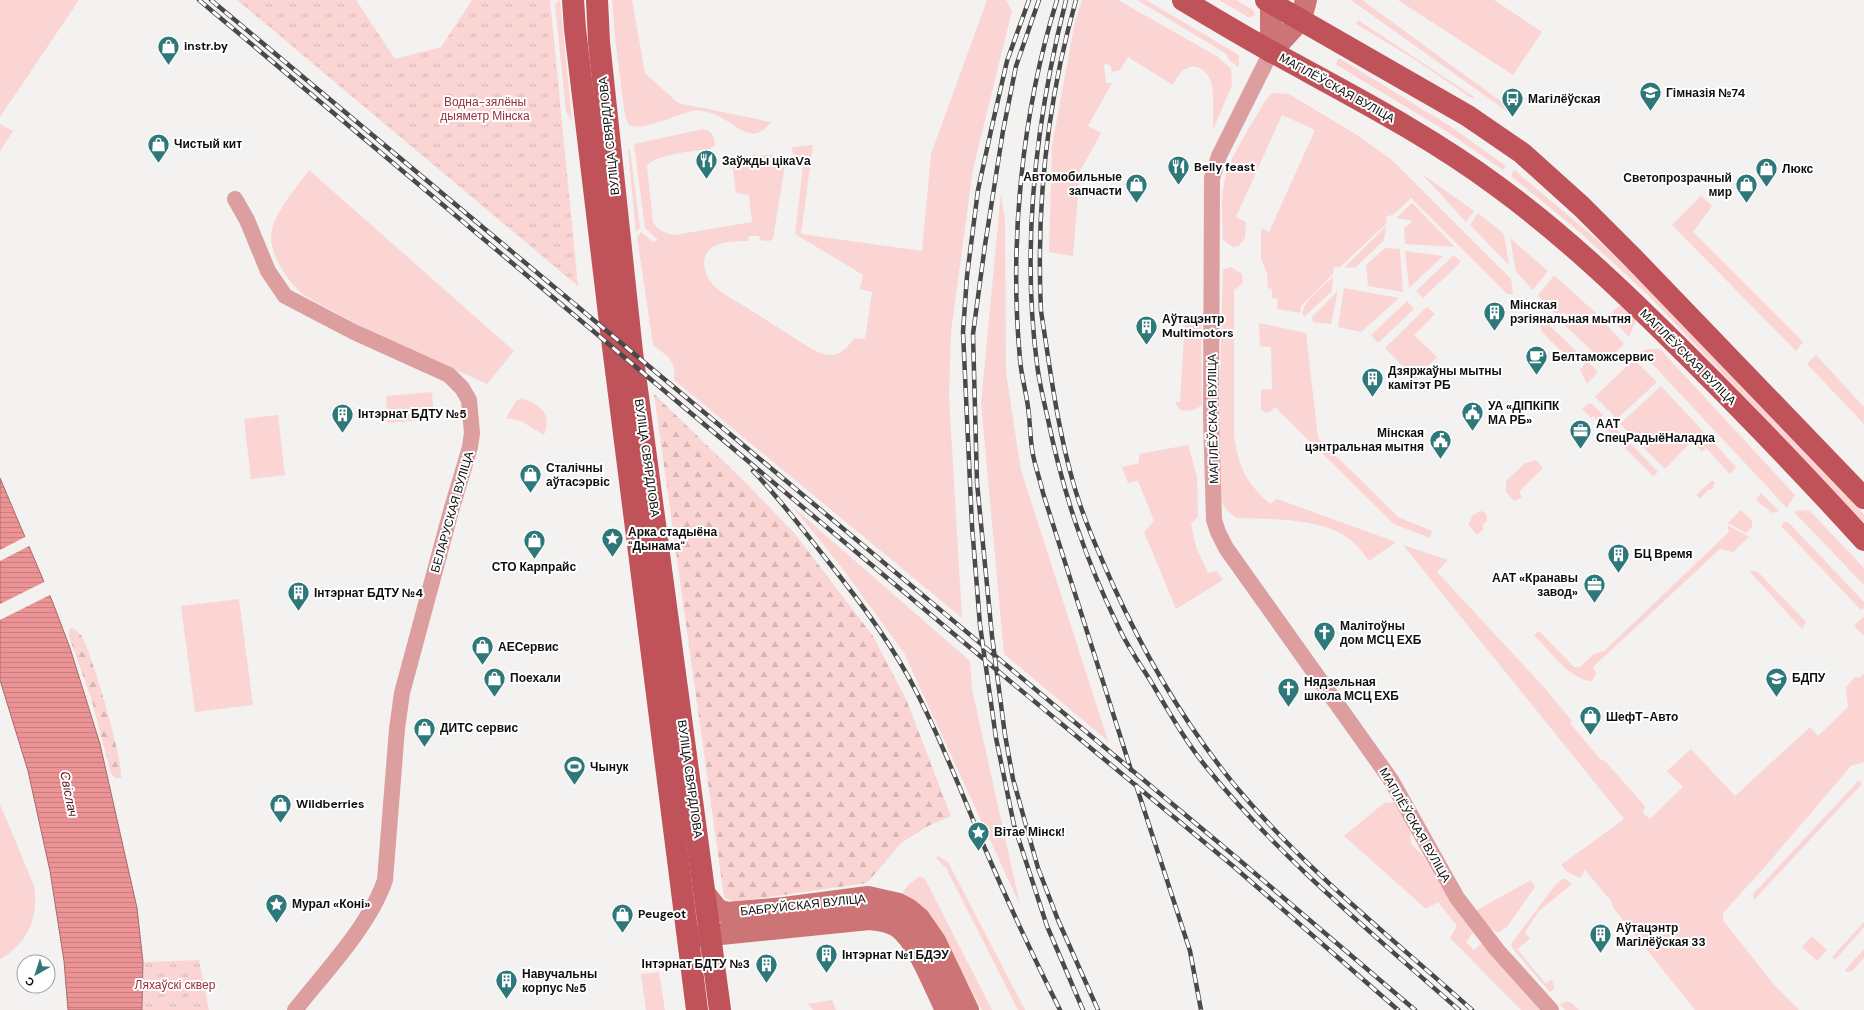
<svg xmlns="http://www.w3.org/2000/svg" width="1864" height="1010" viewBox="0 0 1864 1010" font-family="'DM Sans',sans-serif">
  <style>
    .green { fill: #fbd5d4 }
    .forest { fill: url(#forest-firs) }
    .park { fill: url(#park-tufts) }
    .water { fill: url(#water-rules); stroke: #a96b6d }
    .pier { fill: #f4f1f1 }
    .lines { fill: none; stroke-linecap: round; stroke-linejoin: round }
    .minor { stroke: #dd9e9f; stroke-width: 16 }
    .secondary { stroke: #cd7476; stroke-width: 22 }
    .primary { stroke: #c05259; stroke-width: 22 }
    .rail-casing { stroke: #4a4949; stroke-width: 4.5 }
    .rail { stroke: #fff; stroke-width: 3; stroke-dasharray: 9; stroke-linecap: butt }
    .labels { text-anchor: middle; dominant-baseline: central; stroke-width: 4; stroke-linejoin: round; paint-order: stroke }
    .poi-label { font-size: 12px; font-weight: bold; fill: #100f0f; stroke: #fff; text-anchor: start }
    .street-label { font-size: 12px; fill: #100f0f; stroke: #fff }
    .park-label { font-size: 12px; fill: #942f39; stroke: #fff }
    .water-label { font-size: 13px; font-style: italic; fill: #5f121d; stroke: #fff }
  </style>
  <defs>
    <pattern id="forest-firs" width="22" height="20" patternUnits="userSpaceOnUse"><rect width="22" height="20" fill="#fbd5d4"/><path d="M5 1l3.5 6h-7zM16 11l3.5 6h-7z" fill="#d6b6b5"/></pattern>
    <pattern id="park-tufts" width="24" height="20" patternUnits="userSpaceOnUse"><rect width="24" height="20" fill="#fbd5d4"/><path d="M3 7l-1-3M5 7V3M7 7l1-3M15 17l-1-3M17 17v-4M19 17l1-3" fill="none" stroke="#d6b6b5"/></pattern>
    <pattern id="water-rules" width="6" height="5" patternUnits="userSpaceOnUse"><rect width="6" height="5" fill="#eb9395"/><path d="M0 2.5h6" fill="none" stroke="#c87e7f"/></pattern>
  </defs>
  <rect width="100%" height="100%" fill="#f4f1f1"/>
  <!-- green -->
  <g class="green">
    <polygon points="0,0 79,0 0,117"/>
    <polygon points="560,0 572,121 566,112 555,4"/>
    <path d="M612 0H632L645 73 678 103 771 122C750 151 732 116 707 112 703 111 697 110 692 111 676 114 644 132 629 125L625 116 615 38Z"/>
    <path d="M987 0H1006L1012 11 973 169 951 332 949 396 962 618 674 380C676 359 668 357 653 345L637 237 641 232 653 242 658 240 645 228 634 144 703 129C712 131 714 136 715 145L710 149C695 151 655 154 647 166L653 222C657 230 665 233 674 235L752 222 749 195 736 193 732 161 736 156 772 155 785 165 773 239 769 241 760 240 759 236H749L748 241C736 241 713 241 706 254 702 263 705 273 710 281 718 292 733 299 744 306 767 320 789 335 812 349 831 360 842 356 854 338L865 339 872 292 860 289 863 275 795 234 803 166 791 150 793 147 813 145 801 234 922 251 931 154Z"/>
    <path d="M1082 0H1118L1218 57 1231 69 1232 85 1213 130C1213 116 1214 100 1212 86 1210 73 1197 60 1184 70 1179 73 1176 79 1173 85L1128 57 1120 70 1112 72 1110 65 1105 64 1104 66 1106 83H1112L1088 126 1101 133 1080 171 1073 256 1049 252 1052 146 1075 21Z"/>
    <polygon points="1137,0 1146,0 1239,55 1239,67 1230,61 1225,53"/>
    <polygon points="1219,0 1236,0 1253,10 1255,14 1250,18"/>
    <polygon points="1351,0 1362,0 1510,108 1508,112"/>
    <polygon points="1398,0 1494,0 1542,32 1513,75"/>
    <polygon points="1358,20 1474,97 1473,99 1414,59 1356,24"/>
    <polygon points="1339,58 1450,126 1506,166 1503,170 1446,131 1335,64"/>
    <path d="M1273 93 1289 94 1357 135 1392 160 1511 279 1513 294H1507L1411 198 1393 215 1387 216 1386 224 1340 267H1334L1333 274 1301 306 1300 313 1277 309 1278 299 1272 298V289L1268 288 1267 273 1261 258V228L1269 232 1315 130 1282 115 1236 217 1246 222 1245 238 1239 246 1233 247 1223 240C1223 221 1220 202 1224 184 1229 156 1250 129 1263 104L1268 97Z"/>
    <polygon points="0,124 13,131 0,151"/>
    <polygon points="630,150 640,227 636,232 628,151"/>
    <path d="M309 170 514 351 487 384C435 360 382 339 333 311 323 305 308 299 299 291 286 278 272 257 271 238 270 217 297 187 309 170Z"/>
    <polygon points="1514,170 1599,241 1636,275 1864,514 1864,523 1649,296 1582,234 1511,176"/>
    <polygon points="1422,174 1474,211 1466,222"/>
    <polygon points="1001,193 1005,221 1006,373 1021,470 1108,741 1004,654 981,403"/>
    <polygon points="1701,196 1712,206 1693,232 1803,342 1796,351 1672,225"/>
    <polygon points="1412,203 1455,247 1405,244 1404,228 1413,221 1396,218"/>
    <polygon points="1478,213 1504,234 1509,265 1470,225"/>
    <polygon points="1386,226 1384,240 1356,267 1344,268"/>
    <polygon points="1510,238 1548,271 1533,290 1516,272"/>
    <polygon points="1385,248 1400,249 1403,292 1368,286 1366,265"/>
    <polygon points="1405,251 1406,251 1443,256 1409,288"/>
    <polygon points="1454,255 1461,262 1423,298 1416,291"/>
    <path d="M1231 267 1242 274 1243 283 1234 290V434C1238 467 1246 482 1270 504L1277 499 1396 542 1369 561C1363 553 1357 544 1348 538 1321 518 1269 519 1237 518 1220 509 1219 495 1217 478L1223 270Z"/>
    <polygon points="1554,276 1555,276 1599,316 1554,313 1538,295"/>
    <path d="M1333 277 1332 291 1304 317C1297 305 1324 286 1333 277Z"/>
    <polygon points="1344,288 1399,298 1361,332 1338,327"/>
    <polygon points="1338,291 1331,324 1313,322 1312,317"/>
    <polygon points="1407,301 1414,309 1378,343 1371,335"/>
    <polygon points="1620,305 1636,320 1629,337 1611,318 1613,311"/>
    <polygon points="1427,307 1435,314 1414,335 1437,357 1415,379 1385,348"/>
    <path d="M1185 318 1201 319 1202 405C1194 411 1190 411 1180 410L1175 402H1180Z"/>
    <polygon points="1540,321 1546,322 1576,351 1569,359 1541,331"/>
    <polygon points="1561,321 1606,324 1624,344 1605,364"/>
    <polygon points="1259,323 1306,333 1318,438 1398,517 1432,531 1430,538 1394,524 1275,407 1270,412 1264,412 1261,410 1261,390 1272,389 1271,347 1260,346"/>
    <polygon points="1647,349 1660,349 1795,495 1787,508 1641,352"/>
    <polygon points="1816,355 1864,407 1864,424 1807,364"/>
    <polygon points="1634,359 1657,382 1617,419 1595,397"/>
    <polygon points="1587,361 1598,372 1587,384 1580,370"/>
    <polygon points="1661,386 1736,467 1730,474 1706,448 1702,452 1692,441 1665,469 1620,424"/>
    <polygon points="432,392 434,419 388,423 386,396"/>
    <path d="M522 398C542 406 552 413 544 435L521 421 506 418 516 401Z"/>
    <polygon points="1589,403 1592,404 1603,415 1597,420 1593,416 1591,418 1582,409"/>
    <polygon points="278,415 285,475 251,479 244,419"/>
    <polygon points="1610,422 1658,472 1653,476 1604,427"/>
    <polygon points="1188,445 1197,477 1198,517 1191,523 1196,547 1208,573 1217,571 1223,580 1176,609 1144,532 1154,521 1138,481 1128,483 1122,467 1139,463 1139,454"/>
    <polygon points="1536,460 1543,468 1519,492 1522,497 1517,500 1513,500 1506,492 1506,481 1525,463"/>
    <polygon points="1711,481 1715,481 1713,489 1708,490 1700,499 1696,495"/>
    <polygon points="1761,493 1779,511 1772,513 1756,500"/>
    <polygon points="792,506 970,661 972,689 1020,905 904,653 843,569"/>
    <polygon points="1741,510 1752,521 1752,527 1746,533 1728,523"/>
    <polygon points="1800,510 1810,511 1864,568 1864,585 1794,512"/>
    <polygon points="1480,511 1484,512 1487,516 1487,521 1482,525 1484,529 1477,535 1468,525 1473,515"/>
    <polygon points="1785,521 1790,524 1864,602 1864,608 1861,610 1783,528 1781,526"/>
    <path d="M1727 525 1749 537 1733 552 1720 549 1593 667 1596 674 1592 681C1571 681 1549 650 1534 635L1539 631 1574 667H1580L1594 654 1604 651 1729 532Z"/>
    <polygon points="1403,545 1448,560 1437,572 1542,685 1572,721 1570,723 1601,760 1605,761 1645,806 1643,813 1650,819 1683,787 1667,771 1691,749 1735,796 1810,727 1818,736 1848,707 1846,687 1855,677 1859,678 1864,673 1864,762 1851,766 1770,861 1723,913 1723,920 1774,985 1799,1010 1695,1010 1614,909 1611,901 1585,870 1580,878 1566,871 1561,865 1624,819"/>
    <polygon points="1754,571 1758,572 1806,622 1802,629 1750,572"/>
    <polygon points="239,599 253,705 195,712 181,606"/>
    <polygon points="1864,616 1864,636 1854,626"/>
    <polygon points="1858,781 1861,782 1861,785 1754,900 1753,894"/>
    <polygon points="1395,802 1410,826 1411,844 1424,857 1449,900 1473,933 1466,942 1474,950 1482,943 1540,1010 1521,1010 1450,938 1457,926 1438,902 1426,909 1344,836 1384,803"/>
    <path d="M0 804 34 886C39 916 28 944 0 959Z"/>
    <polygon points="938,856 948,862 1025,1010 1018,1010 946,868 936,858"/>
    <polygon points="920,876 925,879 992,1010 982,1010 931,915 903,892 909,884"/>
    <polygon points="1563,879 1566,879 1572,884 1539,911 1525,932 1530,939 1517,949 1546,984 1551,980 1553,982 1554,989 1550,992 1513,949 1511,944 1556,884"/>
    <polygon points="1531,880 1535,887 1507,927 1498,933 1484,923 1475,911"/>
    <polygon points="1864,922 1864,927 1835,960 1832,957"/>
    <polygon points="1812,936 1827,950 1817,961 1802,947"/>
    <polygon points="1864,949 1864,958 1852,971 1847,972 1845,970"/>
    <polygon points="659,972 665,1010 646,1010 641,974"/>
    <polygon points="832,1000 836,1010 813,1010 808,1004"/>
    <polygon points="1567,1001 1572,1003 1579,1010 1565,1010 1560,1004"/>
  </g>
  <!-- forest -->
  <g class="forest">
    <polygon points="654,394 748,485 795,534 873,636 906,699 951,816 928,826 901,843 867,883 733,902 724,897"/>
    <path d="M72 628C77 630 82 635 84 641 93 659 124 762 121 778H116L111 774 92 701 69 636V630Z"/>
  </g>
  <!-- park -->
  <g class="park">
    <polygon points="237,0 356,0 395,59 441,47 472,0 550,0 578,286"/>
    <polygon points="199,960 209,1010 143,1010 144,962"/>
  </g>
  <!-- water -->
  <polygon class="water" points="0,478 53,603 70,648 100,744 137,908 143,962 142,1010 68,1010 64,961 50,871 28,771 0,680"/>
  <!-- pier -->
  <g class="pier">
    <polygon points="27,536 31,545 0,561 0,550"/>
    <polygon points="46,581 52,594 0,620 0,604"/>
  </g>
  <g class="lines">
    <!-- minor -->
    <g class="minor">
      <polyline points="1271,52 1219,156 1212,178 1211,417 1214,520 1218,532 1226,548 1391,780 1457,898 1497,950 1551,1010"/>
      <path d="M235 199 247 220 268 271 285 296 354 332 449 375 462 388 469 400 472 433 470 447 451 511 402 693 397 729 385 880C370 925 325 972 295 1010"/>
    </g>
    <!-- secondary -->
    <g class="secondary">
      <polyline points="1271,0 1271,52"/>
      <polyline points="1271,52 1301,19 1306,0"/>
      <polyline points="706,895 718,910 727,913 784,908 868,897 899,904 908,909 919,918 935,941 968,1010"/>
      <path d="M691 937 869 919C879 920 890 921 898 927 917 940 935 988 946 1010"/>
    </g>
    <!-- primary -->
    <g class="primary">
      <polyline points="573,0 575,29 611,331 697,1010"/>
      <polyline points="597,0 599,42 632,352 720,1010"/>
      <path d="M1183 0C1213 18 1243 36 1274 53 1350 95 1427 134 1497 186 1567 237 1629 297 1691 359 1750 418 1808 478 1864 540"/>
      <polyline points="1266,0 1468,116 1522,153 1582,207 1632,257 1864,498"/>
    </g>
    <defs>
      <g id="rail">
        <polyline points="199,0 1011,682 1233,866 1398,1010"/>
        <polyline points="211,0 1237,858 1415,1010"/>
        <polyline points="1029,0 1007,61 992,126 978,190 967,276 963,332 972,526 980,625 996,738 1014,825 1047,926 1083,1010"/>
        <polyline points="1039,0 1016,66 1003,131 985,245 973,334 977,483 992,636 1005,735 1013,779 1038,868 1058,920 1098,1010"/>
        <path d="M1057 0C1022 112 1009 242 1020 359 1021 375 1026 391 1028 407 1030 421 1030 435 1032 449 1034 464 1040 479 1043 493L1131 770"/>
        <path d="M1066 0C1036 119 1021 242 1037 364 1039 381 1043 398 1047 415 1063 493 1085 559 1120 630 1128 647 1140 664 1150 680 1168 710 1185 741 1207 768 1280 858 1372 933 1459 1010"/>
        <path d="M1076 0C1047 102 1036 205 1041 311 1050 368 1057 426 1073 482 1083 518 1098 551 1113 585 1146 658 1186 726 1237 788 1306 870 1393 939 1472 1010"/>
        <path d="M753 471C780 499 803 530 827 560 861 603 894 647 918 695 944 746 964 799 986 851 1009 905 1034 958 1060 1010"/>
        <polyline points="1136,785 1190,951 1201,1010"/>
      </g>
    </defs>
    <!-- rail casing -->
    <use href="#rail" class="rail-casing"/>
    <!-- rail -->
    <use href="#rail" class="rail"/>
  </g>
  <!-- icons -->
  <defs>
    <symbol id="shop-pin" viewBox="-11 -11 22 30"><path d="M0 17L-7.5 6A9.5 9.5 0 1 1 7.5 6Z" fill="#2e787a" stroke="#fff"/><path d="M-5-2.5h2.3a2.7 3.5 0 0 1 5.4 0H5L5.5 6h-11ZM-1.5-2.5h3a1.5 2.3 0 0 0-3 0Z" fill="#fff"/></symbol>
    <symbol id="school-pin" viewBox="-11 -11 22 30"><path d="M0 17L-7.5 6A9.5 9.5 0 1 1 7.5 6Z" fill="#2e787a" stroke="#fff"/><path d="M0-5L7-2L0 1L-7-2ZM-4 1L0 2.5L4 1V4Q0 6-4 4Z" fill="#fff"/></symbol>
    <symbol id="bus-pin" viewBox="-11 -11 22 30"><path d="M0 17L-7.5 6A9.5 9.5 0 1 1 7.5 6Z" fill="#2e787a" stroke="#fff"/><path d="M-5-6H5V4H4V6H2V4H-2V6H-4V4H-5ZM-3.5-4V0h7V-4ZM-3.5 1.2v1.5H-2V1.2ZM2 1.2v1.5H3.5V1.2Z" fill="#fff"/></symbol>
    <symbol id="restaurant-pin" viewBox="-11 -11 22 30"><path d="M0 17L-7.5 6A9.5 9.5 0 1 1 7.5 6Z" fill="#2e787a" stroke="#fff"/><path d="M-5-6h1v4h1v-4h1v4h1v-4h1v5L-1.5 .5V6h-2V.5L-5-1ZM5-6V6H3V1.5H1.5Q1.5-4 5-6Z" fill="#fff"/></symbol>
    <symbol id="building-pin" viewBox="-11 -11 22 30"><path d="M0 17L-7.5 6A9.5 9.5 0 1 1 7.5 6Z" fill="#2e787a" stroke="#fff"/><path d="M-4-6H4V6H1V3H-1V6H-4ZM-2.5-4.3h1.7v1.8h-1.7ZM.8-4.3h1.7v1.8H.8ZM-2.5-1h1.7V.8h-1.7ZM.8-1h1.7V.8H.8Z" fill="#fff"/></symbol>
    <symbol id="cafe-pin" viewBox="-11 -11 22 30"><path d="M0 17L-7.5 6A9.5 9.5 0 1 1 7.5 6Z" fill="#2e787a" stroke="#fff"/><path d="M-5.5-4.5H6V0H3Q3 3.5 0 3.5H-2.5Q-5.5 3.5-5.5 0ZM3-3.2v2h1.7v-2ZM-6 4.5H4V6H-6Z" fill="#fff"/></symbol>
    <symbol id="civic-pin" viewBox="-11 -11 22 30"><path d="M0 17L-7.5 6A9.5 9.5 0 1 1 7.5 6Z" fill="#2e787a" stroke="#fff"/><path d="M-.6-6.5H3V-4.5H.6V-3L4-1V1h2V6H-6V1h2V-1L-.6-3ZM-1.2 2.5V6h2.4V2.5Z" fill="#fff"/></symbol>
    <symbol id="office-pin" viewBox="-11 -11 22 30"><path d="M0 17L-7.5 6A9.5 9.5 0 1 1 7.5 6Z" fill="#2e787a" stroke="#fff"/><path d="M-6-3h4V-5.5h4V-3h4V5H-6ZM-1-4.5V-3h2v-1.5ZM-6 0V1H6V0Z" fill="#fff"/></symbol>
    <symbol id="sight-pin" viewBox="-11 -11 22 30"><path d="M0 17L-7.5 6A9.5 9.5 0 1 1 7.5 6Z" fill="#2e787a" stroke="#fff"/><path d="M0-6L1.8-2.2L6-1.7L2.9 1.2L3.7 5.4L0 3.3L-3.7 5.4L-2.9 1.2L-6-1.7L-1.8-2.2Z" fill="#fff"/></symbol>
    <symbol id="church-pin" viewBox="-11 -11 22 30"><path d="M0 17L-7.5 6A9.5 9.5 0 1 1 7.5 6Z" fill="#2e787a" stroke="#fff"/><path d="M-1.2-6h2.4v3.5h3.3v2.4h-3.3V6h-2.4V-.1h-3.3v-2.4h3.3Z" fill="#fff"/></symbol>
    <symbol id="university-pin" viewBox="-11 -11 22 30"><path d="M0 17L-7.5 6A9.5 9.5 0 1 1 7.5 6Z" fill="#2e787a" stroke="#fff"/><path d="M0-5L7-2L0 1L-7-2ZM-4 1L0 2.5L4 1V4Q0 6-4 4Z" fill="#fff"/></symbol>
    <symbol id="stadium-pin" viewBox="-11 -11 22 30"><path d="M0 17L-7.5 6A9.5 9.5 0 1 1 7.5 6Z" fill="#2e787a" stroke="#fff"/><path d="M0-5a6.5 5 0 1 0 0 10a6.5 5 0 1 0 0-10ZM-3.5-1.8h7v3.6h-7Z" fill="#fff"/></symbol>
  </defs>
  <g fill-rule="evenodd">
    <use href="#shop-pin" x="156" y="34" width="25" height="34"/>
    <use href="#school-pin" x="1638" y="80" width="25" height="34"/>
    <use href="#bus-pin" x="1500" y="86" width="25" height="34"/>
    <use href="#shop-pin" x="146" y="132" width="25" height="34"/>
    <use href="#restaurant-pin" x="694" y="148" width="25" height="34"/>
    <use href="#restaurant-pin" x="1166" y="154" width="25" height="34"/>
    <use href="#shop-pin" x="1754" y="156" width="25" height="34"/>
    <use href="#shop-pin" x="1124" y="172" width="25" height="34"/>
    <use href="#shop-pin" x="1734" y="172" width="25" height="34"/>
    <use href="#building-pin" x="1482" y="300" width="25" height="34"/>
    <use href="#building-pin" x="1134" y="314" width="25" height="34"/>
    <use href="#cafe-pin" x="1524" y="344" width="25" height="34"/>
    <use href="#building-pin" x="1360" y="366" width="25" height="34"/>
    <use href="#civic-pin" x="1460" y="400" width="25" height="34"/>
    <use href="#building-pin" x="330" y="402" width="25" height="34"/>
    <use href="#office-pin" x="1568" y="418" width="25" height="34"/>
    <use href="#civic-pin" x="1428" y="428" width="25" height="34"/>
    <use href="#shop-pin" x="518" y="462" width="25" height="34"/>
    <use href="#sight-pin" x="600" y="526" width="25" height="34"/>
    <use href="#shop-pin" x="522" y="528" width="25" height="34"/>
    <use href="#building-pin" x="1606" y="542" width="25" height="34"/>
    <use href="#office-pin" x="1582" y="572" width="25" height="34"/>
    <use href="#building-pin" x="286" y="580" width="25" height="34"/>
    <use href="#church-pin" x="1312" y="620" width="25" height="34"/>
    <use href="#shop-pin" x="470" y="634" width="25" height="34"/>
    <use href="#shop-pin" x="482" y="666" width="25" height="34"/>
    <use href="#university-pin" x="1764" y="666" width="25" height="34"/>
    <use href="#church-pin" x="1276" y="676" width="25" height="34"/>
    <use href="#shop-pin" x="1578" y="704" width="25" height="34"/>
    <use href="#shop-pin" x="412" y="716" width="25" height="34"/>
    <use href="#stadium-pin" x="562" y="754" width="25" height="34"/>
    <use href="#shop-pin" x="268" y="792" width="25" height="34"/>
    <use href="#sight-pin" x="966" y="820" width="25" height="34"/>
    <use href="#sight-pin" x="264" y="892" width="25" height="34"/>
    <use href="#shop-pin" x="610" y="902" width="25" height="34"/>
    <use href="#building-pin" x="1588" y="922" width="25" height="34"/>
    <use href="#building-pin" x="814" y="942" width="25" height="34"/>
    <use href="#building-pin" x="754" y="952" width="25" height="34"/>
    <use href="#building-pin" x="494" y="968" width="25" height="34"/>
  </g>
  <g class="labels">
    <!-- poi labels -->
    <g class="poi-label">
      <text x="184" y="46">instr.by</text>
      <text x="1666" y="93">Гімназія №74</text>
      <text x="1528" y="99">Магілёўская</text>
      <text x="174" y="144">Чистый кит</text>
      <text x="722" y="161">Заўжды цікаVа</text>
      <text x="1194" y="167">Belly feast</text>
      <text x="1782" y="169">Люкс</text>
      <text x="1122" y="177" text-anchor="end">Автомобильные<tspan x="1122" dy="14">запчасти</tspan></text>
      <text x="1732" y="178" text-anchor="end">Светопрозрачный<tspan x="1732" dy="14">мир</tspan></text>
      <text x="1510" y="305">Мінская<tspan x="1510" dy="14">рэгіянальная мытня</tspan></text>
      <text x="1162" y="319">Аўтацэнтр<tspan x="1162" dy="14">Multimotors</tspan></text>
      <text x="1552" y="357">Белтаможсервис</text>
      <text x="1388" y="371">Дзяржаўны мытны<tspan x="1388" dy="14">камітэт РБ</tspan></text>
      <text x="1488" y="406">УА «ДІПКіПК<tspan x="1488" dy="14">МА РБ»</tspan></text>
      <text x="358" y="414">Інтэрнат БДТУ №5</text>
      <text x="1596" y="424">ААТ<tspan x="1596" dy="14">СпецРадыёНаладка</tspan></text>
      <text x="1424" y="433" text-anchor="end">Мінская<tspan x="1424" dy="14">цэнтральная мытня</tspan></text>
      <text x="546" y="468">Сталічны<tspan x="546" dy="14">аўтасэрвіс</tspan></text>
      <text x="628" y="532">Арка стадыёна<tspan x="628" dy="14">"Дынама"</tspan></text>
      <text x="1634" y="554">БЦ Время</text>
      <text x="534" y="567" text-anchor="middle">СТО Карпрайс</text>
      <text x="1578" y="578" text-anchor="end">ААТ «Кранавы<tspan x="1578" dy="14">завод»</tspan></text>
      <text x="314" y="593">Інтэрнат БДТУ №4</text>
      <text x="1340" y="626">Малітоўны<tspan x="1340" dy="14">дом МСЦ ЕХБ</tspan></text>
      <text x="498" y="647">АЕСервис</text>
      <text x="510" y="678">Поехали</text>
      <text x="1792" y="678">БДПУ</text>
      <text x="1304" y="682">Нядзельная<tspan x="1304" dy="14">школа МСЦ ЕХБ</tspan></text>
      <text x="1606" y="717">ШефТ-Авто</text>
      <text x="440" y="728">ДИТС сервис</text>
      <text x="590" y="767">Чынук</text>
      <text x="296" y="804">Wildberries</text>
      <text x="994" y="832">Вітае Мінск!</text>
      <text x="292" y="904">Мурал «Коні»</text>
      <text x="638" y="914">Peugeot</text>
      <text x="1616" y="928">Аўтацэнтр<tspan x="1616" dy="14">Магілёўская 33</tspan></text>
      <text x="842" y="955">Інтэрнат №1 БДЭУ</text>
      <text x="750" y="964" text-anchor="end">Інтэрнат БДТУ №3</text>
      <text x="522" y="974">Навучальны<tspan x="522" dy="14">корпус №5</tspan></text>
    </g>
    <!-- street labels -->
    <g class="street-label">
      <text transform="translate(1337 88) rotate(29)">МАГІЛЁЎСКАЯ ВУЛІЦА</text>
      <text transform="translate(609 136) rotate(-96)">ВУЛІЦА СВЯРДЛОВА</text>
      <text transform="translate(1688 357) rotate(45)">МАГІЛЁЎСКАЯ ВУЛІЦА</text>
      <text transform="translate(1213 419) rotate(-91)">МАГІЛЁЎСКАЯ ВУЛІЦА</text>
      <text transform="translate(647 458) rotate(82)">ВУЛІЦА СВЯРДЛОВА</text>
      <text transform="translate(452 512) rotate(-74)">БЕЛАРУСКАЯ ВУЛІЦА</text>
      <text transform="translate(690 779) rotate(82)">ВУЛІЦА СВЯРДЛОВА</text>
      <text transform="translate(1415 825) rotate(60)">МАГІЛЁЎСКАЯ ВУЛІЦА</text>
      <text transform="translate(803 905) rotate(-6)">БАБРУЙСКАЯ ВУЛІЦА</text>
    </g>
    <!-- park labels -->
    <g class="park-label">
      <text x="485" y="102">Водна-зялёны<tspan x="485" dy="14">дыяметр Мінска</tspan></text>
      <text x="175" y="985">Ляхаўскі сквер</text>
    </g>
    <!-- water labels -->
    <g class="water-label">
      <text transform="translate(69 794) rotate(79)">Свіслач</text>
    </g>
  </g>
  <!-- north arrow -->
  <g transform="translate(36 974) rotate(219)"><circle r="19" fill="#ffffff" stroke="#9f9f9f"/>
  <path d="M0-3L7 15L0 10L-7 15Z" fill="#2e787a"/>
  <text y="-6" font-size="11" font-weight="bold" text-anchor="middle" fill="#100f0f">С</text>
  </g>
</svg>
